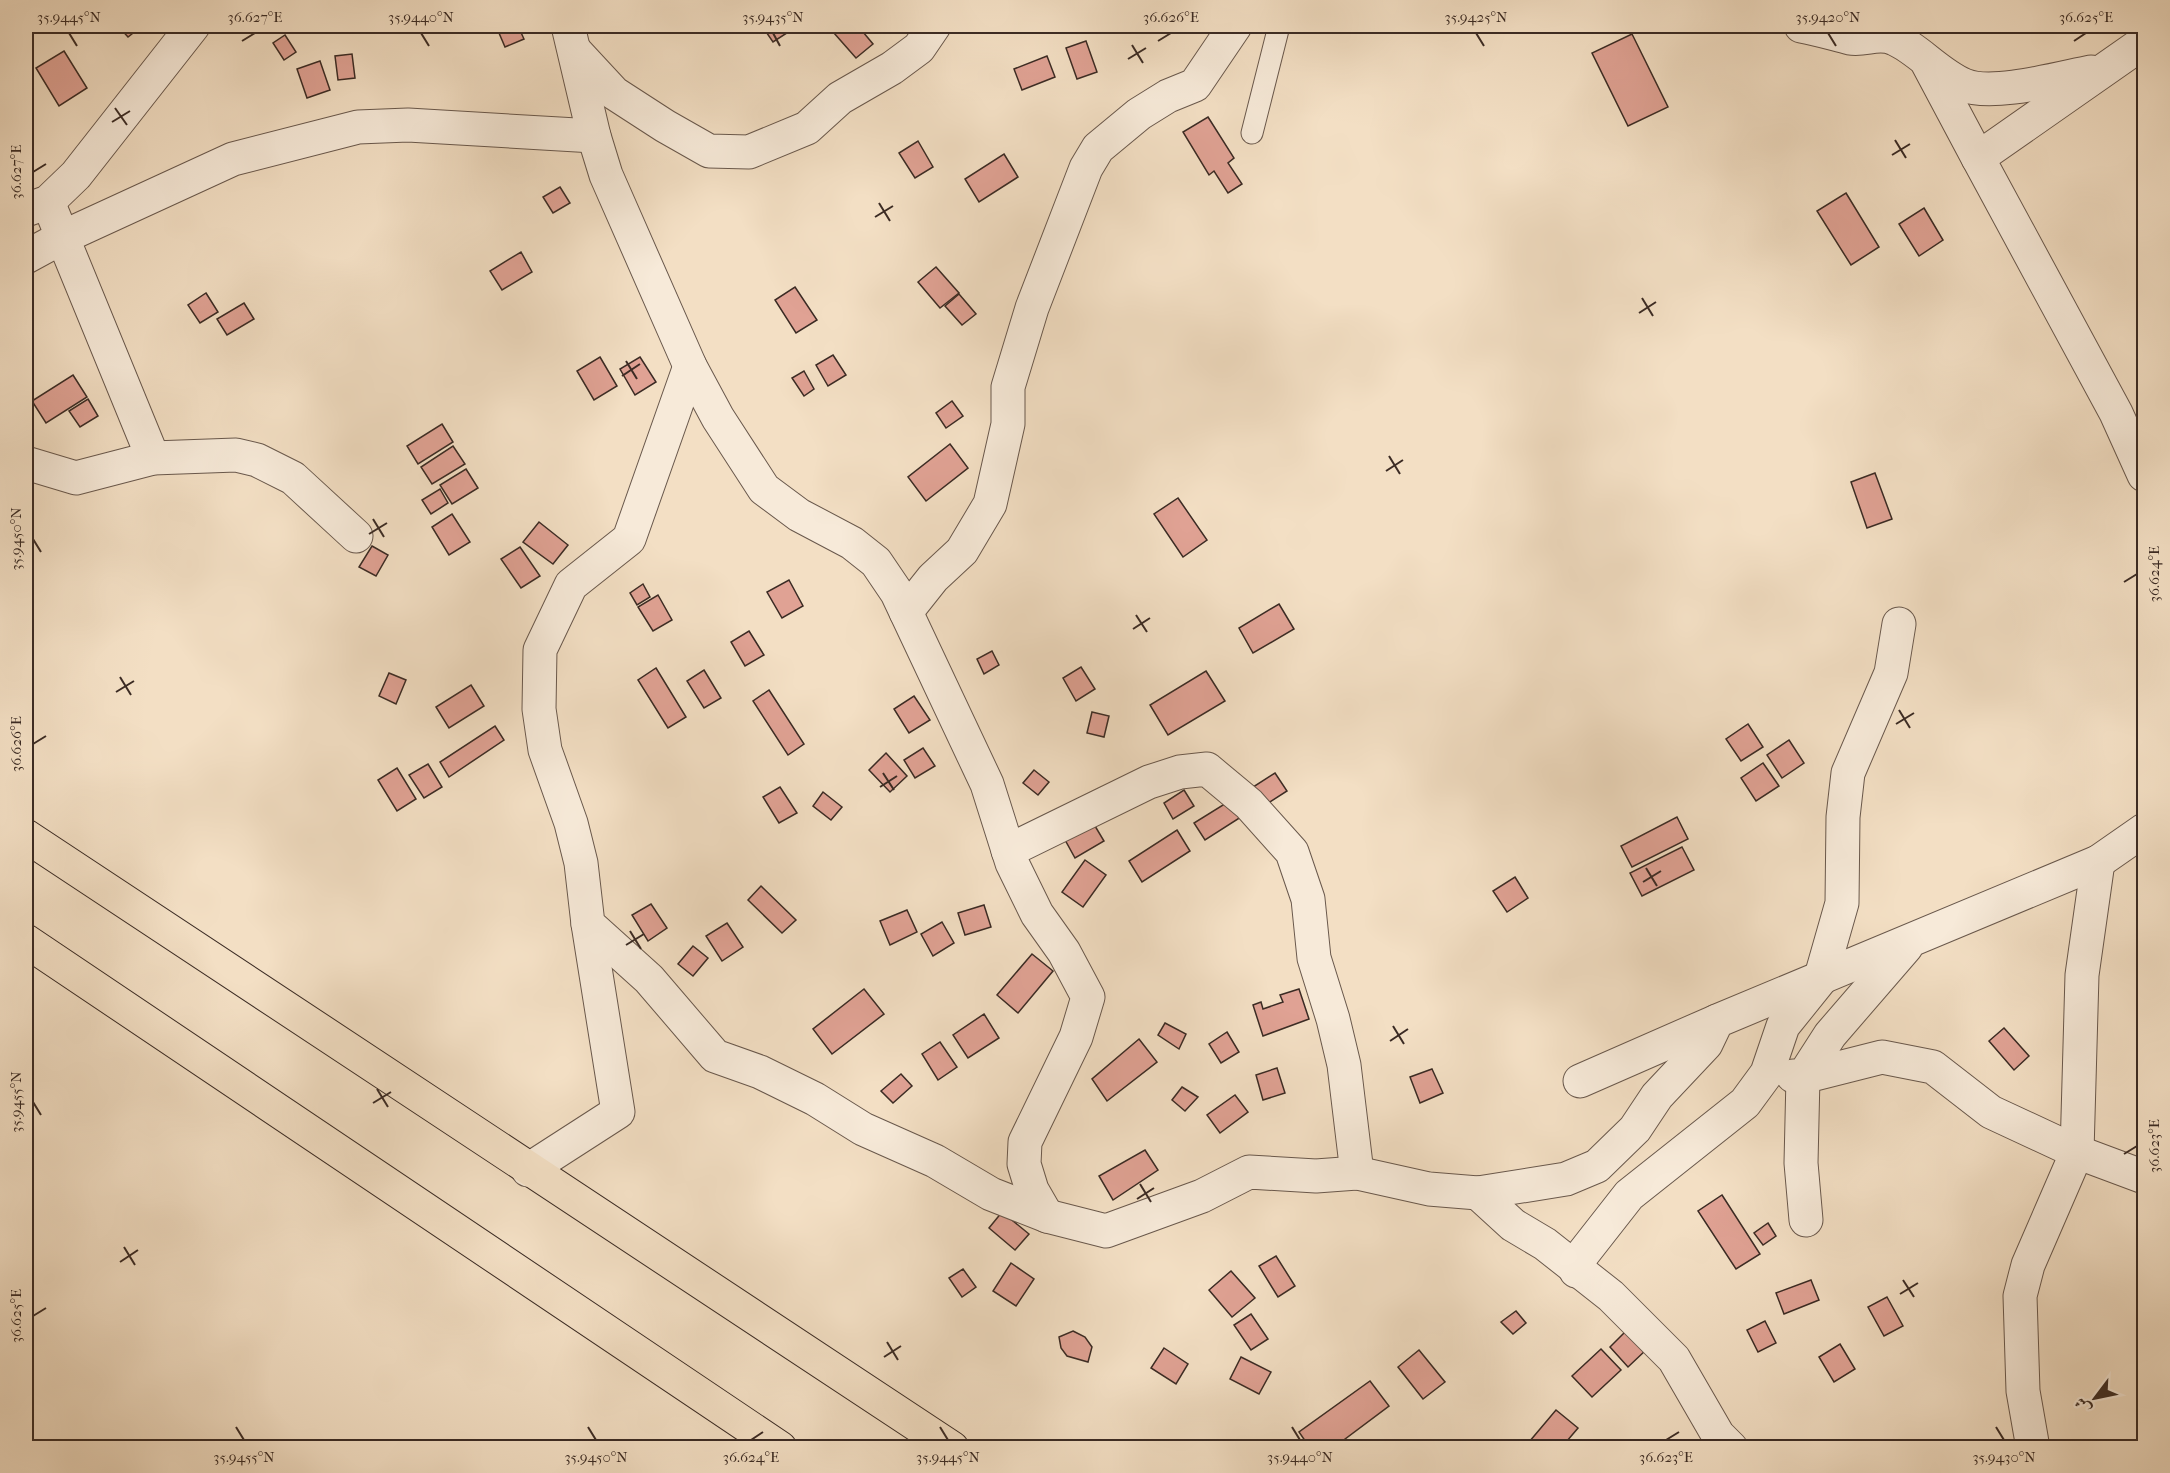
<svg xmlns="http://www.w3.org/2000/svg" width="2170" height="1473" viewBox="0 0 2170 1473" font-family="'IM FELL French Canon',Amiri,serif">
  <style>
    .building { fill: #e0a294; stroke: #3b2b24; stroke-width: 1.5 }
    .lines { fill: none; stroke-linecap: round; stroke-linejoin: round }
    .lane-casing { stroke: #69584c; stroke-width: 23 }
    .street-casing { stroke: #69584c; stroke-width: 35 }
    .primary-casing { stroke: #3b2b24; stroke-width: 35 }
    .lane { stroke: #f7ead9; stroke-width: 21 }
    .street { stroke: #f7ead9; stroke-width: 33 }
    .primary { stroke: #f3dfc4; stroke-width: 33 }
    .ticks { fill: none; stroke: #3b2b24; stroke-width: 2 }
    .neatline { fill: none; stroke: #3b2b24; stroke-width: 2 }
    .ticks-label { font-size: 15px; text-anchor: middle; fill: #3b2b24 }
  </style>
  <rect width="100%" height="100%" fill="#f3dfc4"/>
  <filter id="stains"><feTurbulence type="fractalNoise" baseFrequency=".00333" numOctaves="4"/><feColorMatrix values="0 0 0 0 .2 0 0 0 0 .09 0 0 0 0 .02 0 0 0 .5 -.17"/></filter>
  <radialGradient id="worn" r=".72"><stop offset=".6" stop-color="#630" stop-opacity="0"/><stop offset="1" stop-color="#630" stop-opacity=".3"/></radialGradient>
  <!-- building -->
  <g class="building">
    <polygon points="118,26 142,26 128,37"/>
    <polygon points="496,26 518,26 524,39 505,47"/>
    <polygon points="762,26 791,26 793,29 773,42"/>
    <polygon points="842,26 858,26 873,44 856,58 834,33"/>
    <polygon points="1632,34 1668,107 1628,126 1592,53"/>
    <polygon points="285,35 296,52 284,60 273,43"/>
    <polygon points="1086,41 1097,72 1077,79 1066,48"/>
    <polygon points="64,51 87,88 59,106 36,68"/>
    <polygon points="352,54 355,78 338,80 335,56"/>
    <polygon points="1047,56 1055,77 1022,90 1014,69"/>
    <polygon points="320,61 330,90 307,98 297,69"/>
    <polygon points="1208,117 1234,158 1228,163 1242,184 1228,193 1214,171 1209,175 1183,132"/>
    <polygon points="918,141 933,167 915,178 899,153"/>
    <polygon points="1004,154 1018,177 979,202 965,179"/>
    <polygon points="560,187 570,203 553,213 543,197"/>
    <polygon points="1846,193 1879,247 1851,265 1817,211"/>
    <polygon points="1924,208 1943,240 1919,256 1899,224"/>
    <polygon points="521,252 532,272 502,290 490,271"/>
    <polygon points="936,267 959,293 940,308 918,282"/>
    <polygon points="795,287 817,320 796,333 775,300"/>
    <polygon points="206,293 218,312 200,323 188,305"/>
    <polygon points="959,294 976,314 962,325 945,306"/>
    <polygon points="244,303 254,319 227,335 217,319"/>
    <polygon points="833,355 846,375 828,386 816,365"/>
    <polygon points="600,357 617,386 594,400 577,371"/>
    <polygon points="640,357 656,382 635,395 620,369"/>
    <polygon points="804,371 814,389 804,396 792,378"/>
    <polygon points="73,375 87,397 46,423 32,401"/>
    <polygon points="88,399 98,416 80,427 69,411"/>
    <polygon points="952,401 963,416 946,428 936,413"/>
    <polygon points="442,424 453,442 418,464 407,446"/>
    <polygon points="950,444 968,468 926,501 908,477"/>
    <polygon points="453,446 465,464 432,484 421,467"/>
    <polygon points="466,469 478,488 452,504 440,485"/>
    <polygon points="1875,473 1892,519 1867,528 1851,482"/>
    <polygon points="440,489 448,503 431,514 422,500"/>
    <polygon points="1178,498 1207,540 1183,557 1154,514"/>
    <polygon points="452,514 470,542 449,555 432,527"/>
    <polygon points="539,522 568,545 553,564 523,542"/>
    <polygon points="372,546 388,555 376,576 359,567"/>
    <polygon points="520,547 540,576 521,588 501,559"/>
    <polygon points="789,580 803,606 782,618 767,592"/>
    <polygon points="643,584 650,597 637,605 630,593"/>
    <polygon points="658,595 672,620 653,631 638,607"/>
    <polygon points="1279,604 1294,629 1253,653 1239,628"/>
    <polygon points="749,631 764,655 745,666 731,642"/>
    <polygon points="992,651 999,665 984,674 977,659"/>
    <polygon points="1081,667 1095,689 1076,701 1063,678"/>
    <polygon points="656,668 686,717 668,728 638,680"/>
    <polygon points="704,670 721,698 704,708 687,681"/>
    <polygon points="1206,671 1225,701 1168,735 1150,705"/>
    <polygon points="389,673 406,680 396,704 379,696"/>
    <polygon points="471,685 484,706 449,728 436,707"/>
    <polygon points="769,690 804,744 788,755 753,701"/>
    <polygon points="914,696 930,720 909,733 894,709"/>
    <polygon points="1092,712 1109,716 1104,737 1087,733"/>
    <polygon points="1748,724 1763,747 1741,761 1726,739"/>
    <polygon points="495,726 504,740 449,777 440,762"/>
    <polygon points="1789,740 1804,763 1782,778 1767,755"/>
    <polygon points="923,748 935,766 915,778 904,760"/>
    <polygon points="886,753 907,776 890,792 869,770"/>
    <polygon points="1763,763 1779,786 1756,801 1741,778"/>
    <polygon points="428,764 442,787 424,798 409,775"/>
    <polygon points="397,768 416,799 397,811 378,780"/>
    <polygon points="1034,770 1049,782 1038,795 1023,783"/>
    <polygon points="1275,773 1287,791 1262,807 1250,789"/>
    <polygon points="780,787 797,813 779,823 763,797"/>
    <polygon points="1184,790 1194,806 1173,819 1164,803"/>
    <polygon points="823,792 842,807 831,820 813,806"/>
    <polygon points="1231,800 1241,817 1205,840 1194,823"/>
    <polygon points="1677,817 1688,839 1632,867 1621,846"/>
    <polygon points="1092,821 1104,841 1075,858 1064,838"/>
    <polygon points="1177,830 1190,851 1142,882 1129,861"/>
    <polygon points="1682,847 1694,870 1642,896 1630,873"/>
    <polygon points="1085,860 1106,875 1083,907 1062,892"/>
    <polygon points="1515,877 1528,898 1507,912 1493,891"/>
    <polygon points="761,886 796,920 782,933 748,900"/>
    <polygon points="651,904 667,928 648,941 632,915"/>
    <polygon points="984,905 991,927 965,935 958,913"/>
    <polygon points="907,910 917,932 890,945 880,921"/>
    <polygon points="942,922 954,943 933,956 921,934"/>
    <polygon points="727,923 743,947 722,961 706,936"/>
    <polygon points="693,946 708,958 693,976 678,964"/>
    <polygon points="1032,954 1053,971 1018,1013 997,995"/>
    <polygon points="864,989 884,1014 832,1054 813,1029"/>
    <polygon points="1299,989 1309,1019 1263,1036 1253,1005 1261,1002 1263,1009 1283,1002 1280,995"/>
    <polygon points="984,1014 999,1038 968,1058 953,1035"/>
    <polygon points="1165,1023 1186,1034 1179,1049 1158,1035"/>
    <polygon points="2004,1028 2029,1056 2014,1070 1989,1041"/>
    <polygon points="1227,1032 1239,1052 1221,1063 1209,1044"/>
    <polygon points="1139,1039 1157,1062 1107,1101 1092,1079"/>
    <polygon points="940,1042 957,1067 938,1080 922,1054"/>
    <polygon points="1277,1068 1285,1093 1263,1100 1256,1075"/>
    <polygon points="1432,1069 1443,1093 1420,1103 1410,1077"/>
    <polygon points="901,1074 912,1086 893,1103 881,1091"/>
    <polygon points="1182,1087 1198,1097 1185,1111 1172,1100"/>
    <polygon points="1235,1095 1248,1112 1220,1133 1207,1115"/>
    <polygon points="1145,1150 1158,1170 1113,1200 1099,1176"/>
    <polygon points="1722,1195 1760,1254 1736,1269 1698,1211"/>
    <polygon points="1002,1212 1029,1234 1015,1250 989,1228"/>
    <polygon points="1768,1223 1776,1236 1763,1245 1754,1233"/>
    <polygon points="1276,1256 1295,1286 1278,1297 1259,1266"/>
    <polygon points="1011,1263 1034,1279 1016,1306 993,1291"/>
    <polygon points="963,1269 976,1287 962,1297 949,1278"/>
    <polygon points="1231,1271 1255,1298 1232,1317 1209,1290"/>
    <polygon points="1811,1280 1819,1300 1784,1314 1776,1293"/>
    <polygon points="1887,1297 1903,1326 1884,1336 1868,1307"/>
    <polygon points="1516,1311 1526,1323 1513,1334 1501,1322"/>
    <polygon points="1251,1314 1268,1339 1251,1350 1234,1325"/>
    <polygon points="1765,1321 1776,1343 1758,1352 1747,1330"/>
    <polygon points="1628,1329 1647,1349 1628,1367 1610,1347"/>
    <polygon points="1073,1331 1085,1337 1092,1347 1088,1362 1067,1356 1061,1348 1059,1337"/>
    <polygon points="1840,1344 1855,1369 1834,1382 1819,1357"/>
    <polygon points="1164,1348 1188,1364 1176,1384 1151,1368"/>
    <polygon points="1601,1349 1621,1370 1592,1397 1572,1376"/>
    <polygon points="1419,1350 1445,1382 1423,1399 1398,1367"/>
    <polygon points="1241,1357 1271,1372 1259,1394 1230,1379"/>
    <polygon points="1370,1381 1389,1406 1333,1448 1310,1448 1299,1432"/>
    <polygon points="1556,1410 1578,1428 1561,1448 1524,1448"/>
  </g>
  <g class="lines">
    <defs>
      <polyline id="lane" points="1252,133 1279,26"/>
      <g id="street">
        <polyline points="568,26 594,136 606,175 690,366 718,418 764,489 799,515 852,543 876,562 897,593 987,784 1012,863 1037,914 1064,952 1088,997 1076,1037 1025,1142 1024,1164 1032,1190 1047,1216"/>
        <path d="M1801 26C1818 29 1834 34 1850 38 1865 41 1879 31 1895 39 1918 49 1938 74 1964 85 1992 97 2060 78 2091 72"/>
        <polyline points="2144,42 1978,158 2116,413 2144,475"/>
        <polyline points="575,51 614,93 665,126 709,151 749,152 807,128 840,98 892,68 919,48 934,26"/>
        <polyline points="1928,64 1978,158"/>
        <polyline points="48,202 153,458"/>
        <polyline points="26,210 48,202 76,175 193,26"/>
        <polyline points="26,257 61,238 233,159 358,127 408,125 594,136"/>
        <polyline points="690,366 629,539 571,585 540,650 539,709 545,750 571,823 581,863 588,924 649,979 715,1056 760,1072 815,1099 863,1129 935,1161 991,1194 1047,1216 1106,1231 1202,1196 1249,1172 1316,1176 1357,1173 1429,1189 1478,1193 1566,1179 1597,1166 1635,1129 1657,1096 1706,1044 1717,1021 2098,862 2144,830"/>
        <polyline points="26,463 76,478 153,458 236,455 257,460 293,478 356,536"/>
        <polyline points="906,612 933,578 962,551 990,504 1008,424 1008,387 1032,308 1086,168 1098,148 1139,114 1168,96 1195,85 1235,26"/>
        <polyline points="1008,851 1149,782 1180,772 1207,769 1249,804 1292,852 1308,899 1314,958 1333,1019 1344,1065 1357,1173"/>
        <polyline points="1793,1076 1803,1077 1830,1035 1906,947"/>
        <polyline points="1580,1081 1717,1021"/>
        <polyline points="528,1170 618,1112 588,924"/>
        <polyline points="1478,1193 1513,1225 1545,1244 1611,1296 1674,1359 1718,1435 1731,1448"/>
        <polyline points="1806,1220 1801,1163 1803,1077 1882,1057 1933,1067 1991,1112 2077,1152 2144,1177"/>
        <polyline points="1576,1271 1582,1255 1629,1195 1745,1103 1767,1073 1783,1026 1820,980 1842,903 1843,817 1848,773 1891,673 1899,624"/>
        <polyline points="2033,1448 2023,1391 2020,1296 2028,1265 2077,1152 2082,975 2098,862"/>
      </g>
      <g id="primary">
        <polyline points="26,836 952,1448"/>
        <polyline points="26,941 780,1448"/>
      </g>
    </defs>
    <!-- lane casing -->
    <use href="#lane" class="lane-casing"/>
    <!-- street casing -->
    <use href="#street" class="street-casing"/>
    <!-- primary casing -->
    <use href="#primary" class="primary-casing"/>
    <!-- lane -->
    <use href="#lane" class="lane"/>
    <!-- street -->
    <use href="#street" class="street"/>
    <!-- primary -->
    <use href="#primary" class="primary"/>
  </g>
  <!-- ticks -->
  <path class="ticks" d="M69 33 77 46M421 33 429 46M773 33 780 46M1476 33 1484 46M1828 33 1836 46M242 41 255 33M1158 41 1171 33M2074 41 2086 33M1132 45 1143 63M1128 59 1146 48M115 108 127 125M112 122 130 111M1895 140 1906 158M1892 155 1910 144M33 172 46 164M879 203 890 221M875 217 893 206M1642 298 1653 316M1639 313 1656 302M626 361 637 379M622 376 640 364M1389 456 1400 474M1386 471 1403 460M373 519 384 537M369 534 387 523M33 539 41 552M2124 582 2137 574M1136 615 1147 632M1133 629 1150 618M120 677 131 695M116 692 134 681M1899 710 1910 728M1896 724 1914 713M33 744 46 736M883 773 894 790M880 787 897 776M1646 868 1657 886M1643 882 1661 871M630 931 641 949M626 945 644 934M1393 1026 1404 1044M1390 1041 1408 1029M377 1089 388 1107M33 1102 41 1115M373 1103 391 1092M2124 1154 2137 1146M1140 1184 1151 1202M1137 1199 1154 1188M124 1247 135 1265M120 1262 138 1250M1903 1280 1914 1297M1900 1294 1918 1283M33 1316 46 1308M887 1342 898 1360M884 1357 901 1346M236 1427 244 1440M588 1427 596 1440M940 1427 948 1440M1292 1427 1300 1440M1996 1427 2004 1440M751 1440 763 1432M1666 1440 1679 1432"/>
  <!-- margin -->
  <rect width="2170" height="1473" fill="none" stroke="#f3dfc4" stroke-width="66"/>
  <!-- north arrow -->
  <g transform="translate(2095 1398) rotate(238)" stroke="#f7ead9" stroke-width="4.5" paint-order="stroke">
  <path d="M0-4.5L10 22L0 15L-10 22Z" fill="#3b2b24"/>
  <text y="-9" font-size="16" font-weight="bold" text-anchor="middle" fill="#3b2b24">ش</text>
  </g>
  <rect x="33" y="33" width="2104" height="1407" class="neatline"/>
  <g class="ticks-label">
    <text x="69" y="22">35.9445°N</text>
    <text x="255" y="22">36.627°E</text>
    <text x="421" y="22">35.9440°N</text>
    <text x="773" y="22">35.9435°N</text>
    <text x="1171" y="22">36.626°E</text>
    <text x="1476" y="22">35.9425°N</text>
    <text x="1828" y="22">35.9420°N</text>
    <text x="2086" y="22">36.625°E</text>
    <text transform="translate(16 172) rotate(-90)" y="5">36.627°E</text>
    <text transform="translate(16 539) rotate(-90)" y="5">35.9450°N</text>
    <text transform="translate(2154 574) rotate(-90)" y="5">36.624°E</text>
    <text transform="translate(16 744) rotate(-90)" y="5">36.626°E</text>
    <text transform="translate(16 1102) rotate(-90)" y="5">35.9455°N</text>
    <text transform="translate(2154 1146) rotate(-90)" y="5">36.623°E</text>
    <text transform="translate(16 1316) rotate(-90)" y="5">36.625°E</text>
    <text x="244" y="1462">35.9455°N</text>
    <text x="596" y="1462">35.9450°N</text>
    <text x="751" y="1462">36.624°E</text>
    <text x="948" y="1462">35.9445°N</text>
    <text x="1300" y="1462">35.9440°N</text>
    <text x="1666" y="1462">36.623°E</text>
    <text x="2004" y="1462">35.9430°N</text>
  </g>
  <rect width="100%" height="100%" filter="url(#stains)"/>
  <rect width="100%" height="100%" fill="url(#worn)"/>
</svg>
